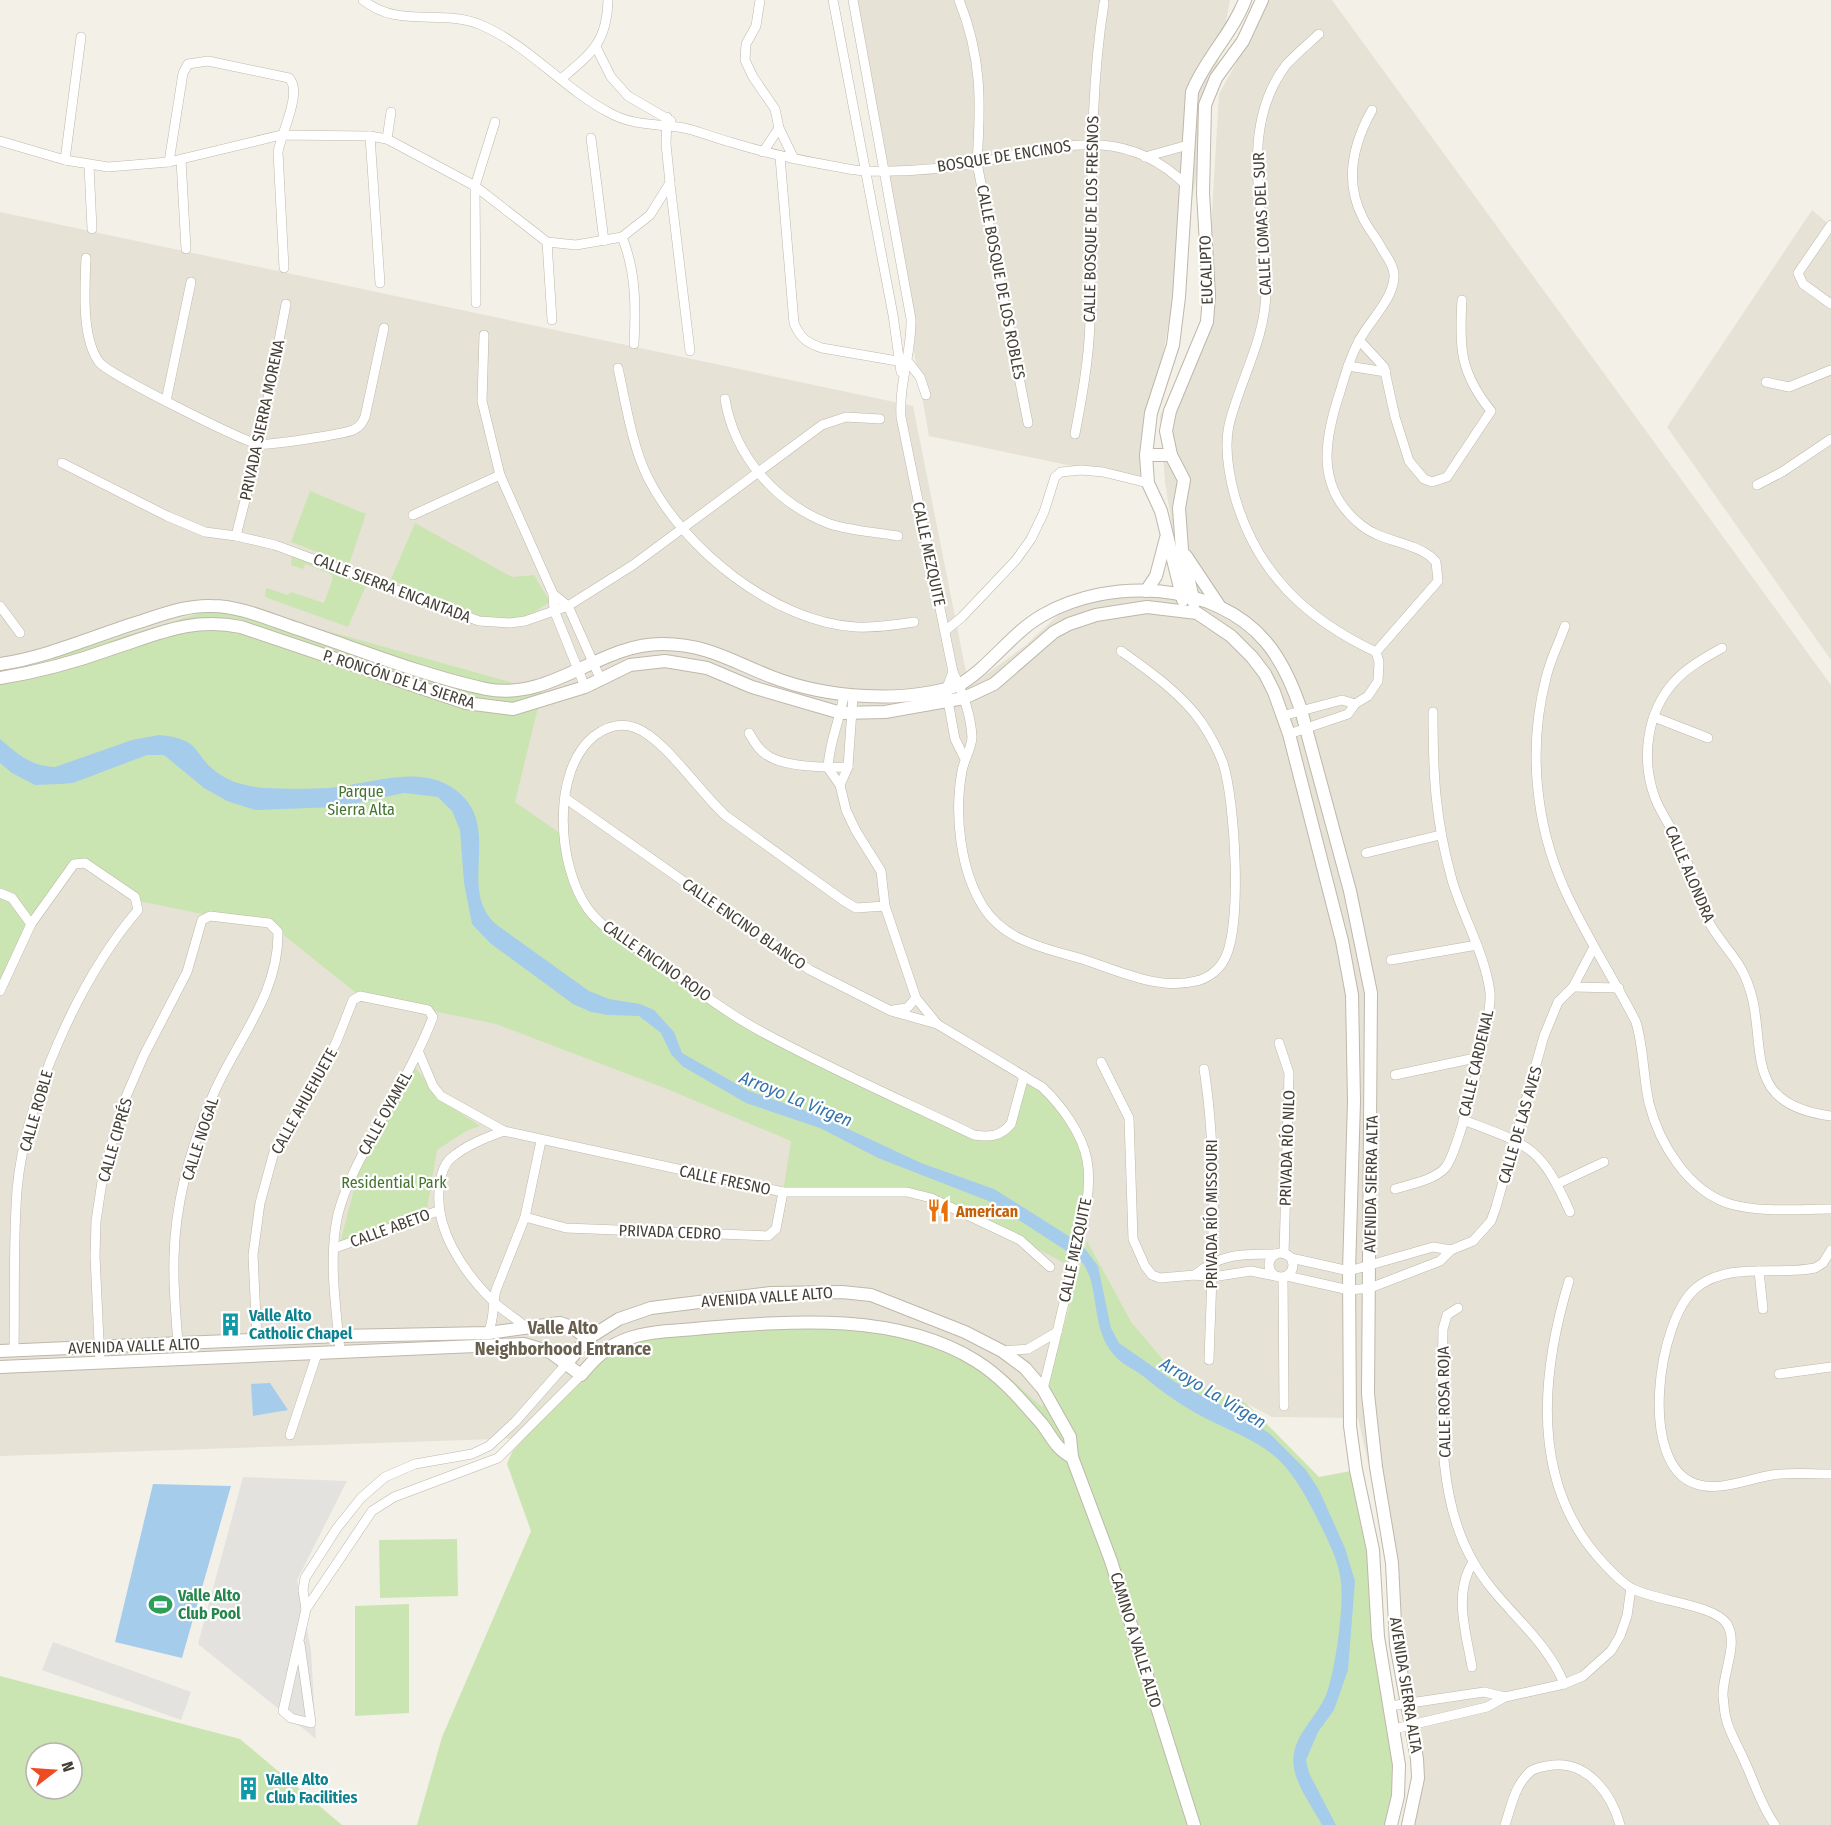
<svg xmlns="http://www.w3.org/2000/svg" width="1831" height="1825" viewBox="0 0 1831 1825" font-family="'Fira Sans Condensed',sans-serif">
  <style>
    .residential { fill: #e6e2d5 }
    .green { fill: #cbe5b2; fill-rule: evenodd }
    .parking { fill: #e4e2df }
    .water { fill: #a6ccec }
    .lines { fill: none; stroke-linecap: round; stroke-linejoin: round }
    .minor-casing { stroke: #beb8aa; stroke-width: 10 }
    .tertiary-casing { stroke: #beb8aa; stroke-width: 14 }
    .minor { stroke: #fff; stroke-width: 9 }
    .tertiary { stroke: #fff; stroke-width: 12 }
    .labels { text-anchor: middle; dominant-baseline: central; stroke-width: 4.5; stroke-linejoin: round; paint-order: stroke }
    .street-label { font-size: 16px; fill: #454036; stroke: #fff }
    .park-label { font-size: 16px; fill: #44742d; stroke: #fff }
    .food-label { font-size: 16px; font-weight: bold; fill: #c56008; stroke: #fff; text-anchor: start }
    .culture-label { font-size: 16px; font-weight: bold; fill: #0d838f; stroke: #fff; text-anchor: start }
    .leisure-label { font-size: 16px; font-weight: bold; fill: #27864d; stroke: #fff; text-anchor: start }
    .water-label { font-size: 18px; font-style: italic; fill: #3574ac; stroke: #fff }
    .neighbourhood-label { font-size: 18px; font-weight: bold; fill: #685f4e; stroke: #fff }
  </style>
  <rect width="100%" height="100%" fill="#f3f0e7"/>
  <!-- residential -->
  <g class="residential">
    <polygon points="851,0 1230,0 1139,480 929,436"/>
    <polygon points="1266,0 1332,0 1831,685 1831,1825 1402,1825 1421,1751 1411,1712 1389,1555 1358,1418 1272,1417 1246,1403 1178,1377 1132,1323 1087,1242 1042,1407 1011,1379 522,1438 0,1456 0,824 20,667 0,668 0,212 913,406 969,687 1026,645 1057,616 1119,588 1183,592 1165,482 1160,416 1206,314 1219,94 1258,24"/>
    <polygon points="1812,210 1831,226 1831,660 1667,427"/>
  </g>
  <!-- green -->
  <g class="green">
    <polygon points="310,491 366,514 349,564 291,542"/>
    <path d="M415 523 512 577 534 575 550 602C541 607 531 615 522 619 485 631 423 596 391 579Z"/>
    <polygon points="292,552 369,579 348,627 265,597 266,588 288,595 291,592 324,603 333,578 331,574 305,564 303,569 291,565"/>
    <path d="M231 604 542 691 515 802 564 836 576 888 602 923 761 1031 974 1135 990 1137 1011 1124 1024 1076C1053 1093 1088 1141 1088 1177 1088 1202 1077 1241 1072 1267L1020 1240 907 1192H783L791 1141 667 1089 496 1024 360 996 276 929 138 901 85 863 69 870 31 924 0 991V667H20Z"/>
    <polygon points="415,1067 441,1100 480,1126 466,1131 437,1150 427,1209 340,1243 360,1166"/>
    <polygon points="1087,1241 1132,1323 1178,1377 1246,1403 1319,1477 1356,1470 1399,1765 1391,1825 417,1825 442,1737 531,1531 507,1464 512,1452 596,1357 627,1339 787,1322 867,1327 949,1346 1011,1379 1042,1407"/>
    <polygon points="457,1539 458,1596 380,1598 379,1540"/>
    <polygon points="409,1604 409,1713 355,1716 355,1606"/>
    <path d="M0 1676 240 1739 342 1825H0ZM36 1753H72V1789H36Z"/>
  </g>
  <!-- parking -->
  <g class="parking">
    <polygon points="243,1477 347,1481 297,1580 311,1650 316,1739 198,1644"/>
    <polygon points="53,1642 191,1692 181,1720 42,1670"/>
  </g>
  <!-- water -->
  <g class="water">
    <path d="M159 735C205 739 191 756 221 775 232 783 251 787 265 788 285 789 308 789 329 788 374 784 432 758 467 801 496 838 459 893 497 925L589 991 609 999 640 1004 654 1010 674 1032 682 1053 749 1091 816 1114 921 1163 994 1189 1067 1235 1083 1246 1098 1266 1111 1328 1119 1343 1175 1382 1242 1416 1269 1433 1306 1470 1319 1490 1345 1548 1355 1581 1348 1670 1334 1710 1318 1732 1306 1760 1309 1773 1336 1825H1322C1313 1808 1297 1787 1294 1768 1289 1738 1315 1721 1326 1695 1335 1673 1344 1607 1341 1583 1339 1561 1329 1543 1320 1524 1308 1500 1297 1478 1278 1459 1256 1439 1229 1431 1203 1417 1182 1406 1161 1391 1143 1376 1134 1369 1121 1364 1114 1355 1088 1325 1102 1282 1079 1259L991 1202 878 1158 820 1128 746 1103 682 1066 671 1054 661 1033 639 1016 608 1015 591 1012 573 1004 490 943 472 924 464 883 460 830 452 811 438 797 404 793 338 807 255 810 227 801 204 788 164 755H147L73 783 60 784 35 785 12 773 0 763V739C18 754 30 766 55 767L132 740Z"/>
    <polygon points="270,1383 288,1410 253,1416 251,1384"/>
    <polygon points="153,1484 231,1486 182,1658 115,1642"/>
  </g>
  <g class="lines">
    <defs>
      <g id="minor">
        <path d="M363 0C398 29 442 8 481 25 528 45 563 88 608 112 630 125 653 124 678 127 695 129 713 138 730 142 762 152 794 159 827 165 840 167 854 171 867 171 904 172 945 169 981 162 1056 148 1122 122 1186 185"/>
        <polyline points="760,0 756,26 746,44 745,60 753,77 775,109 779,128 794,159"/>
        <polyline points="833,0 893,315 901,372"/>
        <path d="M853 0 911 319C912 353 899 380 901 417L953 672C962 691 971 715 972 737 972 747 964 760 962 771 954 814 960 871 984 908 1005 941 1047 949 1082 959 1116 970 1159 991 1196 981 1207 979 1219 970 1224 960 1243 928 1235 800 1223 763 1218 750 1210 735 1202 723 1182 694 1149 671 1121 651"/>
        <path d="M959 0C982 57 981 103 977 163L1028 423"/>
        <path d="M1319 34C1308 44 1296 54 1286 65 1236 131 1267 216 1266 290 1266 338 1240 380 1229 425 1224 448 1229 475 1235 497 1257 573 1306 619 1376 652"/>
        <polyline points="597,49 611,77 628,96 671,121"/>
        <path d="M561 79C592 53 607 42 608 0"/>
        <polyline points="370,136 380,283"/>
        <polyline points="591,138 604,241"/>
        <polyline points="387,139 391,112"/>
        <polyline points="0,141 65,160 108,167 169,162 281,135 370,136 387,139 475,186 547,242 576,245 622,237 650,215 670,183 666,144 667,117"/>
        <polyline points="763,152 779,128"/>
        <path d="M780 157 794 323C800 338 807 343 822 348L909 363 920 377 926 395"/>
        <polyline points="1145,157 1188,145"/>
        <polyline points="65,160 81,37"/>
        <polyline points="181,160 186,249"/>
        <path d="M169 162 183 73 188 64 208 61 289 78C303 92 281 133 278 152L284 268"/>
        <polyline points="89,165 92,229"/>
        <polyline points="670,184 690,351"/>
        <polyline points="1831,225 1798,273 1803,284 1831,304"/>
        <path d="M622 237C636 271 636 307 634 344"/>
        <polyline points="547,242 552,320"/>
        <path d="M86 258C85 288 81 337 99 362 108 374 240 440 258 444 268 446 343 434 353 430 360 427 362 423 365 417L384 328"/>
        <polyline points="476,303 475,186 495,122"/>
        <polyline points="484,335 482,401 500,475 553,594 554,610 585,687"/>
        <path d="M1359 340 1384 367 1395 417 1409 461 1424 479 1432 482 1447 477 1491 411C1460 373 1459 347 1462 300"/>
        <polyline points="1348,366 1386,372"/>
        <path d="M618 368C626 404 632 446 648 478 684 549 774 622 856 627 876 628 895 625 914 622"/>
        <polyline points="1766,382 1789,387 1831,370"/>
        <path d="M725 399C734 455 776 504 830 524 851 531 876 532 898 536"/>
        <polyline points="166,401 191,282"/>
        <path d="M1075 434C1082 397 1089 359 1090 321 1094 215 1087 109 1104 3"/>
        <polyline points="62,463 167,516 205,532 236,536 275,545 479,621 510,623 525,621 568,606 633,565 822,425 846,417 880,419"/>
        <polyline points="1757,485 1782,472 1831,439"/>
        <polyline points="413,515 500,475"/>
        <polyline points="236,536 259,445 286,304"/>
        <polyline points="553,594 568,606 600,678"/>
        <polyline points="0,606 20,633"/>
        <path d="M1565 626C1559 643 1550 660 1546 678 1528 747 1535 823 1564 888 1585 935 1613 977 1636 1022 1644 1049 1643 1076 1649 1103 1659 1143 1688 1191 1730 1204 1761 1213 1799 1209 1831 1209"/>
        <polyline points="945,631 962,617 1016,560 1031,539 1044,512 1055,477 1061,472 1081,470 1103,472 1148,483"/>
        <path d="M1722 648C1706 657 1686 668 1674 682 1646 713 1641 760 1655 798 1662 816 1675 832 1682 850 1693 873 1697 900 1709 922 1717 938 1731 951 1740 967 1777 1029 1728 1103 1831 1116"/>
        <polyline points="953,672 946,690 955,739 964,757"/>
        <path d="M844 695C840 720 829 742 828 768L840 785 846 810 856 831 881 871 885 906 916 998 937 1024"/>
        <polyline points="1282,716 1342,700 1355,704"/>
        <polyline points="1654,717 1708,738"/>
        <path d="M749 733C754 741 758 750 767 755 783 767 828 768 848 767"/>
        <path d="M1289 734 1348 714 1355 704 1368 696 1378 681 1379 662 1376 652 1438 581 1436 562 1430 556C1410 541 1382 542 1361 525 1315 488 1324 440 1340 392 1345 375 1350 357 1359 341 1369 321 1392 301 1394 278 1395 267 1387 257 1382 249 1377 238 1368 229 1363 218 1344 182 1353 144 1372 110"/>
        <polyline points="840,785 848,767 853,696"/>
        <path d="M565 798 810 970 891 1011 937 1024 1042 1087C1061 1105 1082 1133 1087 1160 1093 1193 1081 1228 1074 1259 1064 1303 1054 1346 1043 1389"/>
        <polyline points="1366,853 1440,835"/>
        <polyline points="0,893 12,898 31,924"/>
        <path d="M885 906 856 908 844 901 726 816C700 793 665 739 636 728 621 722 606 727 594 736 551 771 557 866 588 909 603 930 631 944 652 958 688 983 723 1011 762 1032 830 1069 903 1101 974 1135 990 1137 1000 1137 1011 1124L1024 1076"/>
        <polyline points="1391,960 1477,945"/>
        <polyline points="1573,987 1619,988"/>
        <path d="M0 991 31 924 74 864 85 863 135 897 138 910C79 979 25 1100 17 1190 13 1243 15 1297 14 1349"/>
        <polyline points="893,1010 907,1008 916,998"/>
        <polyline points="1279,1043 1289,1073 1284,1254"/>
        <polyline points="419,1053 433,1086 441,1096 504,1131 783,1192 907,1192 931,1198 1020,1240 1050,1267"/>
        <polyline points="1101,1062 1129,1118 1133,1239 1145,1266 1152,1275 1160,1278 1195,1275 1212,1277 1251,1271 1275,1276"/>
        <path d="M1204 1069C1219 1163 1212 1265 1209 1360"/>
        <polyline points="1395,1075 1480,1057"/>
        <path d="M1463 1120C1529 1145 1540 1145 1570 1212"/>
        <path d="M504 1131C485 1138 466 1145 450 1159 443 1166 441 1174 440 1184 432 1227 464 1273 494 1302 504 1312 516 1318 527 1328"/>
        <polyline points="1557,1184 1604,1162"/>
        <path d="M1395 1189C1411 1184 1434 1180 1445 1168 1459 1153 1493 1014 1490 992 1485 954 1463 917 1452 880 1435 819 1433 775 1433 712"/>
        <polyline points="525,1217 566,1228 768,1236 776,1229 783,1192"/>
        <polyline points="335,1248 438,1211"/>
        <path d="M1831 1250 1823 1263 1815 1268C1777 1276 1729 1261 1696 1288 1658 1319 1637 1465 1696 1484 1719 1492 1748 1479 1772 1475 1791 1472 1811 1474 1831 1474"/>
        <circle cx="1281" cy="1265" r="12"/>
        <polyline points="1291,1258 1349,1271 1433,1247 1451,1250"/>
        <polyline points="1759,1271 1763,1309"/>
        <path d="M1195 1275C1220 1253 1244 1254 1276 1254"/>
        <polyline points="1287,1276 1349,1290 1370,1288 1440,1261 1451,1250 1473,1241 1491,1221 1496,1207 1544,1036 1558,1002 1573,987 1594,947"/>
        <polyline points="1283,1278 1284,1406"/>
        <path d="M1569 1281C1541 1373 1530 1479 1598 1557 1608 1568 1618 1580 1631 1588 1654 1601 1714 1604 1727 1624 1739 1644 1722 1674 1723 1696 1724 1703 1724 1711 1726 1718 1729 1732 1738 1746 1744 1760 1754 1781 1761 1806 1775 1825"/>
        <path d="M1458 1308 1447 1315 1443 1329C1442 1404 1434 1496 1474 1563 1499 1607 1546 1637 1564 1684"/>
        <path d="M488 1333C495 1318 492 1305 496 1290L525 1217 541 1141"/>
        <path d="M257 1340 253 1255 260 1203 274 1152 336 1043 353 1000 360 996 428 1010 433 1017C419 1053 401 1085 382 1119 365 1150 347 1180 338 1214 328 1258 336 1307 340 1351"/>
        <polyline points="1002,1351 1028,1349 1057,1332"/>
        <path d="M100 1363 95 1256 96 1221 103 1175 122 1106 144 1055 187 972 202 920 210 916 269 923 278 932C279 995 236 1041 213 1095 191 1146 175 1202 174 1258 173 1287 176 1316 178 1344"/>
        <polyline points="1779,1374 1831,1367"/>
        <polyline points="290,1435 317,1354"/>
        <polyline points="306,1609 372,1511 394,1497 498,1458 581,1375"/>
        <polyline points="300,1644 311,1723 291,1718 283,1711 306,1609 303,1590 305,1578 337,1528 361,1498 385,1477 415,1464 472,1454 489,1446 515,1422 567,1363"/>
        <path d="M1472 1667C1466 1632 1453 1594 1473 1562"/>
        <polyline points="1390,1706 1484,1692 1505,1697"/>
        <polyline points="1394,1729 1487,1707 1505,1697 1564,1684 1583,1676 1611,1651 1620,1636 1627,1616 1631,1588"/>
        <path d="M1505 1825C1511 1807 1515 1784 1531 1771 1537 1767 1546 1766 1553 1765 1588 1761 1612 1795 1620 1825"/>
      </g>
      <g id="tertiary">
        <polyline points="1146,455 1171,455"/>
        <polyline points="1186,556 1220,607"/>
        <polyline points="1146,591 1156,576 1166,538"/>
        <path d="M1183 600 1161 511 1148 483 1146 455 1151 413 1173 345 1179 297 1192 92C1205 59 1232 34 1245 0"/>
        <polyline points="1194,603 1182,550 1179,508 1184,480 1171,455 1166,431 1170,411 1207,322 1209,295 1203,193 1205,105 1216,78 1243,41 1262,0"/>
        <path d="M0 664C48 657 94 636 139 622 164 614 187 605 212 606 240 606 268 619 295 628 358 649 421 675 486 689 551 702 600 643 663 644 707 644 733 662 772 677 826 698 904 704 959 685 991 666 1011 633 1043 615 1109 577 1215 581 1266 642 1282 661 1293 686 1301 710L1350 891 1371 993 1368 1394 1376 1467 1392 1563 1396 1644 1417 1759 1418 1778 1408 1825"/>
        <path d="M0 678C38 672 75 662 111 649 158 634 191 617 241 627L466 703 513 709 585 687 630 665 665 661 707 668 752 687 841 713 885 712 964 698 994 684 1054 632 1069 624 1096 615 1147 607 1197 613 1231 636 1252 657 1265 674 1274 692 1289 734 1342 941 1352 995 1354 1101 1349 1271 1350 1426 1356 1470 1373 1550 1378 1637 1399 1765 1398 1796 1391 1825"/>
        <polyline points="0,1351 339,1336 488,1333 560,1323 574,1328 587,1339 596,1357"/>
        <polyline points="567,1363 587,1339 619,1319 651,1308 771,1293 842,1292 871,1295 965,1332 1002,1351 1025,1368 1043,1389 1070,1437 1072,1457 1111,1561 1194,1825"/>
        <path d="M0 1367 524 1344 550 1352 581 1375C594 1359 607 1346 627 1339 651 1330 679 1331 704 1328 792 1321 897 1312 976 1361 1002 1377 1022 1401 1042 1424 1052 1437 1056 1449 1072 1457"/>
      </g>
    </defs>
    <!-- minor casing -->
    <use href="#minor" class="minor-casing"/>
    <!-- tertiary casing -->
    <use href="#tertiary" class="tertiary-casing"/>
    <!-- minor -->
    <use href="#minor" class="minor"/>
    <!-- tertiary -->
    <use href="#tertiary" class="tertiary"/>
  </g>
  <!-- icons -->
  <defs>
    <symbol id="restaurant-bare" viewBox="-9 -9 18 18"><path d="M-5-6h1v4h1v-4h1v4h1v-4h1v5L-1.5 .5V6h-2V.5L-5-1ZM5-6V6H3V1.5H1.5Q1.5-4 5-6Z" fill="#e8710a" stroke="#fff" stroke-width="2.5" paint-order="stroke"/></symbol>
    <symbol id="building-bare" viewBox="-9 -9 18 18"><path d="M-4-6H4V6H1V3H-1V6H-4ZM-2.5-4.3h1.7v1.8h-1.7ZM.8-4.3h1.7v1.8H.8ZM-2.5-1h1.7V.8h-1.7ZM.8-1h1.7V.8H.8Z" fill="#0f9aa8" stroke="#fff" stroke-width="2.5" paint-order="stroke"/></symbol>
    <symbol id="stadium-bare" viewBox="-9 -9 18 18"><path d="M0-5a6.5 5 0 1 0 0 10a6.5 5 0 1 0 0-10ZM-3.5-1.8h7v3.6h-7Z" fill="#2e9e5b" stroke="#fff" stroke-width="2.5" paint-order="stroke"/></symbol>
  </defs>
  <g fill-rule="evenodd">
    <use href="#restaurant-bare" x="922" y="1194" width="33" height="33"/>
    <use href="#building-bare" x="214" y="1308" width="33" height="33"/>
    <use href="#stadium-bare" x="144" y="1588" width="33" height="33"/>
    <use href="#building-bare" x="232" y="1772" width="33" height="33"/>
  </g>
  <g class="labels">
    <!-- street labels -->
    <g class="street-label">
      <text transform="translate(1004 156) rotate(-9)">BOSQUE DE ENCINOS</text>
      <text transform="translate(1091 219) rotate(-89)">CALLE BOSQUE DE LOS FRESNOS</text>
      <text transform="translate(1262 224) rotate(-93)">CALLE LOMAS DEL SUR</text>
      <text transform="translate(1206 270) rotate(-92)">EUCALIPTO</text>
      <text transform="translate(1001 282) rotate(79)">CALLE BOSQUE DE LOS ROBLES</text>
      <text transform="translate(262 420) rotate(-78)">PRIVADA SIERRA MORENA</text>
      <text transform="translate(929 554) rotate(78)">CALLE MEZQUITE</text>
      <text transform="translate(392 588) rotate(21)">CALLE SIERRA ENCANTADA</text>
      <text transform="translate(399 679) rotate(18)">P. RONCÓN DE LA SIERRA</text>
      <text transform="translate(1690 874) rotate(67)">CALLE ALONDRA</text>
      <text transform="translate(744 924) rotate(35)">CALLE ENCINO BLANCO</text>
      <text transform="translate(657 961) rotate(35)">CALLE ENCINO ROJO</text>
      <text transform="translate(1476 1063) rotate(-77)">CALLE CARDENAL</text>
      <text transform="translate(304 1101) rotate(-61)">CALLE AHUEHUETE</text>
      <text transform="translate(36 1111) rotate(-74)">CALLE ROBLE</text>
      <text transform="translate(385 1113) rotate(-61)">CALLE OYAMEL</text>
      <text transform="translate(1520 1125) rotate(-74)">CALLE DE LAS AVES</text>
      <text transform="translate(200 1139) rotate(-72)">CALLE NOGAL</text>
      <text transform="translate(115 1140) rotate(-74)">CALLE CIPRÉS</text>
      <text transform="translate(1287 1148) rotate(-88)">PRIVADA RÍO NILO</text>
      <text transform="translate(725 1180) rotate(12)">CALLE FRESNO</text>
      <text transform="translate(1371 1184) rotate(-89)">AVENIDA SIERRA ALTA</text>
      <text transform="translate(1211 1214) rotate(-90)">PRIVADA RÍO MISSOURI</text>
      <text transform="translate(390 1228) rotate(-20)">CALLE ABETO</text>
      <text transform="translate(670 1232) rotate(2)">PRIVADA CEDRO</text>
      <text transform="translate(1075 1250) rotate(-78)">CALLE MEZQUITE</text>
      <text transform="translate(767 1297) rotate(-4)">AVENIDA VALLE ALTO</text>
      <text transform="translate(134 1346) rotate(-2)">AVENIDA VALLE ALTO</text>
      <text transform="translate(1444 1402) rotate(-91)">CALLE ROSA ROJA</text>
      <text transform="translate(1136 1640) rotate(73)">CAMINO A VALLE ALTO</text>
      <text transform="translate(1406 1685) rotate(81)">AVENIDA SIERRA ALTA</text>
    </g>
    <!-- park labels -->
    <g class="park-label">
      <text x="361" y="791">Parque<tspan x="361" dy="18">Sierra Alta</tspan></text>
      <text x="394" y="1182">Residential Park</text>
    </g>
    <!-- food labels -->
    <g class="food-label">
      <text x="956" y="1211">American</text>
    </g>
    <!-- culture labels -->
    <g class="culture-label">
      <text x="249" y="1315">Valle Alto<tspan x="249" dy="18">Catholic Chapel</tspan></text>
      <text x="266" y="1779">Valle Alto<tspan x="266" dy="18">Club Facilities</tspan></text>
    </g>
    <!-- leisure labels -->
    <g class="leisure-label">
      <text x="178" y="1595">Valle Alto<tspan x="178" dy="18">Club Pool</tspan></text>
    </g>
    <!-- water labels -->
    <g class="water-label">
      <text transform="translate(796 1099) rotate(22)">Arroyo La Virgen</text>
      <text transform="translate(1213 1393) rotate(31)">Arroyo La Virgen</text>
    </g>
    <!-- neighbourhood labels -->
    <g class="neighbourhood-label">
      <text x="563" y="1328">Valle Alto<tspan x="563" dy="21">Neighborhood Entrance</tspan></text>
    </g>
  </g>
  <!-- north arrow -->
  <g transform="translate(54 1771) rotate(73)"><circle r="28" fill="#ffffff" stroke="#b5b3af" stroke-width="1.5"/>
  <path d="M0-4.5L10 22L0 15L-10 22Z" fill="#ef4b22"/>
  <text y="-9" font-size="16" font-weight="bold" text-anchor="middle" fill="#454036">N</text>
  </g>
</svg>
